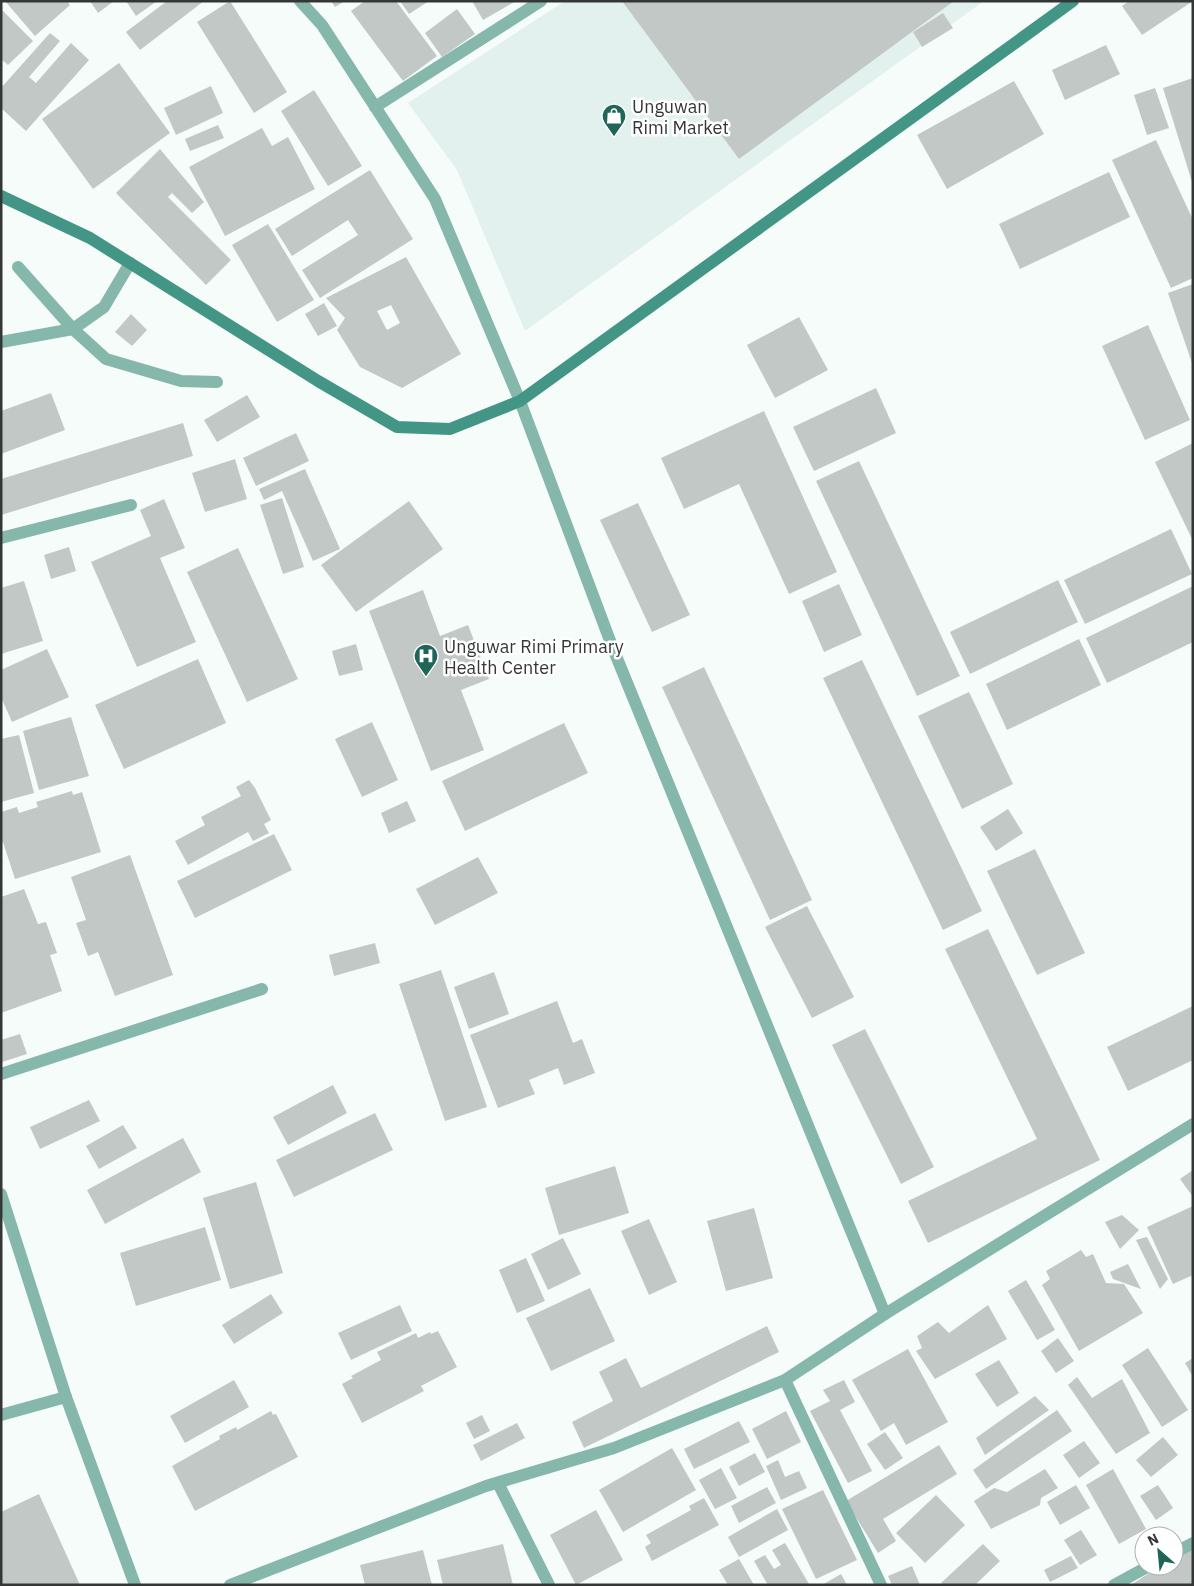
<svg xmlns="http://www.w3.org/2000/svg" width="1194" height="1586" viewBox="0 0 1194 1586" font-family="'IBM Plex Sans',sans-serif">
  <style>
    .built { fill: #e2f1ed }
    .building { fill: #c2c8c6; fill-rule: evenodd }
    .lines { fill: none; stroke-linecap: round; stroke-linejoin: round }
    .lane { stroke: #85b7ab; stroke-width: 12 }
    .street { stroke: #85b7ab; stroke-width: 12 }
    .secondary { stroke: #439685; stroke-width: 12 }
    .labels { text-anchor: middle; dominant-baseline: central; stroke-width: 5; stroke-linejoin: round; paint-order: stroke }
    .poi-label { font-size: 18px; fill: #353737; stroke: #fff; text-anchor: start }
  </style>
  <rect width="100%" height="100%" fill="#f5fcfa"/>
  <!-- built -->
  <polygon class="built" points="565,1 984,1 525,331 457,170 408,103"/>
  <!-- building -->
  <g class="building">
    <polygon points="5,1 67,1 70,5 35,36"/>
    <polygon points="90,1 114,1 98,13"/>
    <polygon points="126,1 157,1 136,16"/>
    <polygon points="167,1 204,1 140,50 126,32"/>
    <polygon points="230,1 287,92 254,113 197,22"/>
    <polygon points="331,1 345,1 335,7"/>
    <polygon points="365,1 396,1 437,56 403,81 351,11"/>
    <polygon points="400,1 429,1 409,14"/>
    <polygon points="472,1 516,1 483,20"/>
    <polygon points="622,1 954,1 739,159"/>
    <polygon points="1129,1 1193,1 1142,35 1122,6"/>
    <polygon points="1,9 33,41 8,65 1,59"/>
    <polygon points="457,9 475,34 442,57 425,33"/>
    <polygon points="943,13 953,28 922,47 913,32"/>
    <polygon points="50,33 60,41 29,77 36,83 71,43 89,60 26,131 1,108 1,88"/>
    <polygon points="1106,45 1120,74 1065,100 1052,70"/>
    <polygon points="119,63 170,133 93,189 42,119"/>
    <polygon points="1193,78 1193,182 1192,182 1163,88"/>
    <polygon points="1014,81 1044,134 947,189 917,135"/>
    <polygon points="211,86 223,113 176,135 164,108"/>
    <polygon points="1155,88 1169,128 1147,135 1134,95"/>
    <polygon points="314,90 362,166 328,186 281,111"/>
    <polygon points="218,125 224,138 190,151 185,139"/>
    <polygon points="262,128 272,146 288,137 315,189 225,236 189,167"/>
    <polygon points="1156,140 1193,220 1193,278 1171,288 1112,160"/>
    <polygon points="160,149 204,202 192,213 172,193 168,197 231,260 206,285 116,193"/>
    <polygon points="370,170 413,239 320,298 302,270 358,235 348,220 292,256 275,229"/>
    <polygon points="1109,172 1130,217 1020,269 999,224"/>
    <polygon points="268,224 314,300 277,322 232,245"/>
    <path d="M406 257 461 354 402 388 360 367 337 330 345 318 326 298ZM391 305 400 323 387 330 377 311Z"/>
    <polygon points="1193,284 1193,363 1192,363 1168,293"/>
    <polygon points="324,303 337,326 318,336 305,314"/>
    <polygon points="131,314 147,330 132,346 115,332"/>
    <polygon points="799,317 828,370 775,398 747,345"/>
    <polygon points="1148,325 1190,420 1145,440 1102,346"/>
    <polygon points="876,388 896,433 814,471 793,427"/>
    <polygon points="51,393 65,430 1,454 1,411"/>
    <polygon points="247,395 260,417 217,442 204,420"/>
    <polygon points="764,411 837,572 789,594 739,484 684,509 661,458"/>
    <polygon points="183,423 193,456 1,515 1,479"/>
    <polygon points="296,433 309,461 256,486 243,458"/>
    <polygon points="1193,443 1193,541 1155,462"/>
    <polygon points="235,459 247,499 205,512 192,473"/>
    <polygon points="859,461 960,676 917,696 816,481"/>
    <polygon points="305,469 340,549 313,561 282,491 264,500 259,489"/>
    <polygon points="282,498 304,567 283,574 260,505"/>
    <polygon points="164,499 185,548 160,558 196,642 137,667 91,562 151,536 140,510"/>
    <polygon points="409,501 443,549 356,612 321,565"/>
    <polygon points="638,503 690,615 652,632 600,520"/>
    <polygon points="1171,529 1192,574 1085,624 1064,580"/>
    <polygon points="69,547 76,571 51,579 44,555"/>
    <polygon points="238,548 298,679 247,702 187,572"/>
    <polygon points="1058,580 1078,622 970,674 950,632"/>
    <polygon points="24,581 43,641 1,654 1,588"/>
    <polygon points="839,584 862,635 824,652 802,601"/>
    <polygon points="1193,586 1193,642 1107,683 1086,638"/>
    <polygon points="423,590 440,636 468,625 489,679 461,690 484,750 431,771 369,611"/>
    <polygon points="1079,639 1101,685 1007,730 986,684"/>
    <polygon points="356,644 363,670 339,676 332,651"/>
    <polygon points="47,649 69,697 12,722 1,697 1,670"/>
    <polygon points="198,659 226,723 124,769 95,705"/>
    <polygon points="862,660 982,911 943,930 823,678"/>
    <polygon points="704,667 812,900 770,920 662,687"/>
    <polygon points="969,692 1013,784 962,809 918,716"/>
    <polygon points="71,717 89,776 39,790 23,731"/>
    <polygon points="372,722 398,780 362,797 335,739"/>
    <polygon points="564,723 588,773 465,831 442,781"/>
    <polygon points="19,735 34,793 1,802 1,739"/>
    <polygon points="249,780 255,788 271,820 264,824 269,833 253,841 248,832 188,865 175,841 205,825 201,817 241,796 236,787"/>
    <polygon points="72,791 73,795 82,792 101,852 15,879 3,842 1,843 1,812 17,807 19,813 38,807 36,802"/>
    <polygon points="407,801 416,821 389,833 381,813"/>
    <polygon points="1008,809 1023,833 996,851 980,827"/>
    <polygon points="274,834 292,870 195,918 177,881"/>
    <polygon points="1035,849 1085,953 1037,975 987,871"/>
    <polygon points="130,855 173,975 115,996 98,952 88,956 76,923 86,920 71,877"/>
    <polygon points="478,857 498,893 435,925 416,889"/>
    <polygon points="24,889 38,924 46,922 57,953 50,955 62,991 1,1013 1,897"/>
    <polygon points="807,906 854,997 812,1018 765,927"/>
    <polygon points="988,929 1100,1160 928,1243 908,1201 1037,1139 945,949"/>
    <polygon points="375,943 380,963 334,976 329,955"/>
    <polygon points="441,970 487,1107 445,1121 399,984"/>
    <polygon points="494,972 509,1014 469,1029 454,987"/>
    <polygon points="557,1001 573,1043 582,1039 595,1073 564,1085 558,1068 529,1080 535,1094 498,1108 470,1035"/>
    <polygon points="1193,1006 1193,1060 1128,1091 1107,1047"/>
    <polygon points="865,1029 934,1167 901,1184 832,1045"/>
    <polygon points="20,1034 27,1054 2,1062 1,1040"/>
    <polygon points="333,1085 347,1113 288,1145 273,1117"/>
    <polygon points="89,1100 100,1121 40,1149 30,1127"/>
    <polygon points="375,1113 393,1150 294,1197 276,1160"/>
    <polygon points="123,1125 137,1148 99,1169 86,1146"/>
    <polygon points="183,1138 201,1172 105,1224 87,1190"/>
    <polygon points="615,1166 629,1213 559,1235 545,1188"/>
    <polygon points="1193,1170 1193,1197 1180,1179"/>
    <polygon points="256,1182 283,1273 230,1289 203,1198"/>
    <polygon points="1193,1206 1193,1275 1173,1284 1147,1227"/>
    <polygon points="754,1208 773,1278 726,1291 707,1221"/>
    <polygon points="1122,1215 1139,1230 1120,1249 1105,1222"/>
    <polygon points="649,1219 677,1282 649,1295 621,1231"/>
    <polygon points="205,1227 221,1280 136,1306 120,1253"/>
    <polygon points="1147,1237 1168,1279 1160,1289 1136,1240"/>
    <polygon points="563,1238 581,1274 548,1290 531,1254"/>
    <polygon points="1081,1250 1086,1257 1093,1254 1106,1283 1124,1284 1143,1313 1079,1351 1042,1285 1050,1279 1046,1271"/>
    <polygon points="526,1258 545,1301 517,1313 499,1270"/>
    <polygon points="1128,1264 1141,1289 1113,1279 1110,1272"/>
    <polygon points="1026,1280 1055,1330 1037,1340 1008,1291"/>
    <polygon points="590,1288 615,1341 551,1371 526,1318"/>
    <polygon points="271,1294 283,1313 234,1344 222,1325"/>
    <polygon points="400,1305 412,1331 351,1360 338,1333"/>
    <polygon points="988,1305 1007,1339 935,1379 916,1351 922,1348 917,1336 938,1322 949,1333"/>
    <polygon points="767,1326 779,1352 584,1448 572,1422 613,1401 599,1372 626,1358 641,1388"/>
    <polygon points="438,1331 457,1367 421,1386 424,1391 362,1423 342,1384 353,1378 351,1376 381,1360 377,1352 416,1333 418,1338 430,1332 431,1334"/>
    <polygon points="1058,1338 1074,1361 1056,1373 1041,1351"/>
    <polygon points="1148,1348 1188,1410 1162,1427 1122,1365"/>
    <polygon points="908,1349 948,1422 906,1445 894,1423 881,1431 852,1380"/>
    <polygon points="1193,1358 1193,1377 1185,1363"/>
    <polygon points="999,1360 1019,1393 997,1407 975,1374"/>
    <polygon points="1077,1377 1092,1398 1122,1379 1150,1433 1116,1454 1068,1385"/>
    <polygon points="234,1380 249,1407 185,1443 170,1416"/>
    <polygon points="844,1380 855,1402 840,1410 872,1471 848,1483 810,1411 830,1401 823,1390"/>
    <polygon points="1035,1396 1049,1410 985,1455 976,1438"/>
    <polygon points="1057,1410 1072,1431 986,1489 973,1470"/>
    <polygon points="271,1411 273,1415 276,1414 298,1457 195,1511 172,1466 220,1439 219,1436 236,1427 237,1430"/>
    <polygon points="786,1411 801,1442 767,1459 752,1429"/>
    <polygon points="482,1415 490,1431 474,1439 466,1423"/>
    <polygon points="739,1421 750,1442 694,1469 684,1449"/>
    <polygon points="517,1423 525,1438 481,1461 473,1445"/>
    <polygon points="885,1432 903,1458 885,1470 867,1444"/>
    <polygon points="1163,1437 1178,1455 1151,1477 1136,1460"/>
    <polygon points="1084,1441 1100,1463 1079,1478 1063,1455"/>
    <polygon points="939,1445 957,1474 883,1519 896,1541 878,1553 846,1501"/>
    <polygon points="672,1448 696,1490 623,1532 599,1490"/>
    <polygon points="755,1453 765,1472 739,1486 729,1467"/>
    <polygon points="778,1460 785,1477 799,1471 807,1488 781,1500 766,1466"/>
    <polygon points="721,1468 737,1498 715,1509 699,1480"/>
    <polygon points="1045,1469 1058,1488 1041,1498 1040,1505 991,1529 974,1501 994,1488 1007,1492"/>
    <polygon points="1113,1469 1146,1529 1119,1544 1086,1485"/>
    <polygon points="1076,1485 1090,1508 1060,1525 1047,1502"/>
    <polygon points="1158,1485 1173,1508 1156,1520 1140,1496"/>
    <polygon points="767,1487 776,1503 739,1523 731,1506"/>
    <polygon points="823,1490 857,1560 816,1579 782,1509"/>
    <polygon points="39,1494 80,1585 1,1585 1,1512"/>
    <polygon points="936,1495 965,1525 925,1563 896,1533"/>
    <polygon points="704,1498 719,1525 652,1561 645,1547 651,1543 646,1535 691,1510 689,1506"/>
    <polygon points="777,1509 788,1530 739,1557 728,1537"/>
    <polygon points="596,1510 623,1560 576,1585 550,1535"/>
    <polygon points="1081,1530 1097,1555 1080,1565 1064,1540"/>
    <polygon points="785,1543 809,1584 808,1585 768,1585 754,1561 765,1555 774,1569 781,1565 772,1550"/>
    <polygon points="503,1544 513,1585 443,1585 437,1560"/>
    <polygon points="983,1544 1000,1561 975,1585 943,1585 941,1583"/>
    <polygon points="1193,1544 1193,1585 1131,1585 1160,1566 1174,1566 1174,1557"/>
    <polygon points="423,1550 432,1585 365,1585 360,1565"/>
    <polygon points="1071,1556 1078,1568 1050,1582 1044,1570"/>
    <polygon points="739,1559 754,1585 728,1585 719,1570"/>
    <polygon points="912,1566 920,1585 892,1585 888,1576"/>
    <polygon points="841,1574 847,1585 822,1585"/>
  </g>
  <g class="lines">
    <!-- lane -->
    <g class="lane">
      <polyline points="18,267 73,329 106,359 181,381 217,382"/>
      <polyline points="1,342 73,329 104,307 130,263"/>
    </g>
    <!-- street -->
    <g class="street">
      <polyline points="300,1 322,25 435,199 520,401 612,646 885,1314"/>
      <polyline points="375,107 541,1"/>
      <polyline points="1,538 131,505"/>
      <polyline points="1,1074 262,989"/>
      <polyline points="1,1194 66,1397 135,1585"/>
      <polyline points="785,1380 881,1585"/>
      <polyline points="1,1415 66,1397"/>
      <polyline points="498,1483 549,1585"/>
      <polyline points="1174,1553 1193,1543"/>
      <polyline points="230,1585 486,1486 614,1448 785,1380 885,1314 1193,1124"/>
      <polyline points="1114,1585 1149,1566"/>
    </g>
    <!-- secondary -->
    <polyline class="secondary" points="1,196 90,238 318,381 397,427 450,429 520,401 1073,1"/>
  </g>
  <!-- icons -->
  <defs>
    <symbol id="shop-pin" viewBox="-11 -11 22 30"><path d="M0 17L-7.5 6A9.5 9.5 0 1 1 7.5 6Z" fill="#1f6558" stroke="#fff"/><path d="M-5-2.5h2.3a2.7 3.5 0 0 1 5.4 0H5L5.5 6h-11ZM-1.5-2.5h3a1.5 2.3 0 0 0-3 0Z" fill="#fff"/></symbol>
    <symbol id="hospital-pin" viewBox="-11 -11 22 30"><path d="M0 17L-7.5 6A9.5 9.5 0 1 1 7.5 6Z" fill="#1f6558" stroke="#fff"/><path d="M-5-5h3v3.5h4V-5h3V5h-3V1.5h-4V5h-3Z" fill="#fff"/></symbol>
  </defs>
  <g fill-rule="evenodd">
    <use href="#shop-pin" x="600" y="102" width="28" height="38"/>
    <use href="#hospital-pin" x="412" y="642" width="28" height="38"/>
  </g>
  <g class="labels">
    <!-- poi labels -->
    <g class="poi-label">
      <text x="632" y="106">Unguwan<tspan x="632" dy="21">Rimi Market</tspan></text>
      <text x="444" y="646">Unguwar Rimi Primary<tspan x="444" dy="21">Health Center</tspan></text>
    </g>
  </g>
  <!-- border -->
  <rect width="1194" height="1586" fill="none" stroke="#353737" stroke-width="5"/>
  <!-- north arrow -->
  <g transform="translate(1159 1551) rotate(333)"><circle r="24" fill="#ffffff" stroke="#aeafaf"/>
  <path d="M0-4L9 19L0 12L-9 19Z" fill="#1f6558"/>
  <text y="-8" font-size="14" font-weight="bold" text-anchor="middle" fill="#353737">N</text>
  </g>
</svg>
